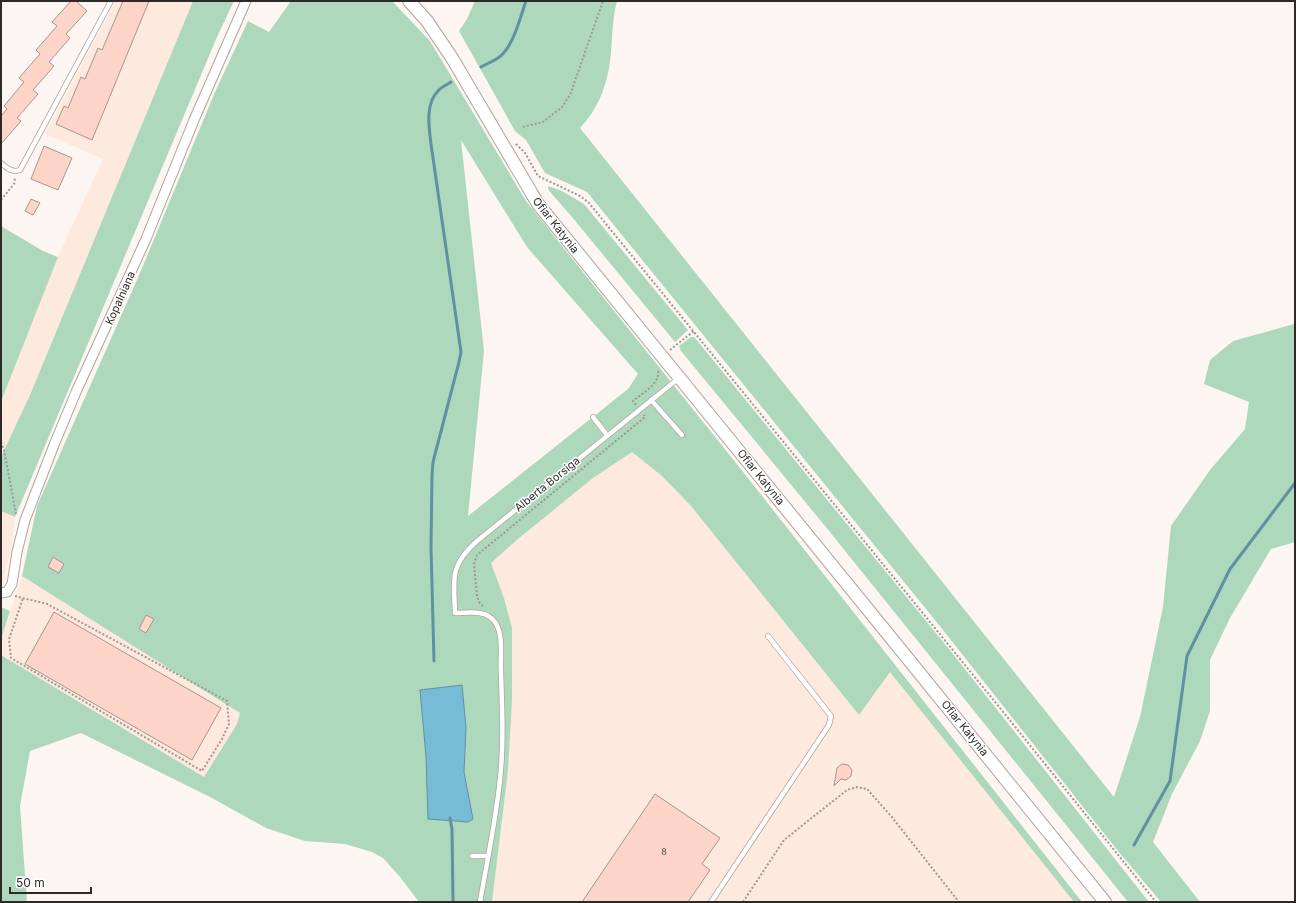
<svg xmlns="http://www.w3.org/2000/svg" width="1296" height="903" viewBox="0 0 1296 903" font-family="Inter,sans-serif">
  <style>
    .built { fill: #fee9de }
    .green { fill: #aed8bc; fill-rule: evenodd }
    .water { fill: #77bcd7; stroke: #6190a2 }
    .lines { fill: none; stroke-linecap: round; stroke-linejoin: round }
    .stream { stroke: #6190a2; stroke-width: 3 }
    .building { fill: #fcd5c8; stroke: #a49692 }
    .lane-casing { stroke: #b0a39d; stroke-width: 6 }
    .street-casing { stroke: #b0a39d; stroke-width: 11 }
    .secondary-casing { stroke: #b0a39d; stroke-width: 14 }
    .path { stroke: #9e9894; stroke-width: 2; stroke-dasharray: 2 2; stroke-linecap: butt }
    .lane { stroke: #fff; stroke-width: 4.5 }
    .street { stroke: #fff; stroke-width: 9 }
    .secondary { stroke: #fff; stroke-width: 12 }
    .labels { text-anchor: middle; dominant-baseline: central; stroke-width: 3; stroke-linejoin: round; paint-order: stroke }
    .number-label { font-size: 9px; fill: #62544e }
    .street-label { font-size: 11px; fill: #2e2926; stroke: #fff }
  </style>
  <rect width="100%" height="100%" fill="#fdf5f1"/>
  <!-- built -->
  <g class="built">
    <polygon points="116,1 193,1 30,395 1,457 1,401 58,257 103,159 45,134"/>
    <polygon points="632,452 662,476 691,506 859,715 890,672 1074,902 492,902 508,771 512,701 504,598 491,563 518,539 593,478"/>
    <polygon points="1,511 15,517 11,550 3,582 1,582"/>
    <polygon points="22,576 240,713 237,724 204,777 1,655 1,639"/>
  </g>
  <!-- green -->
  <g class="green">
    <polygon points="193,1 234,1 217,37 15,517 1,511 1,457 30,395"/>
    <path d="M291 1H392L430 41 526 201 736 463 1082 902H1074L890 672 859 715 737 902 859 715 691 506 662 476 632 452 593 478 518 539 491 563 504 598 512 628V701L508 771 492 902H419L400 877 383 858 372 852 345 844 305 841 266 828 212 798 81 733 30 751 20 806 27 902H1V655L204 777 237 724 240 713 22 576 37 506 140 273 215 92 248 21 269 32ZM461 140 527 247 638 374 628 389 468 516 484 351Z"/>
    <path d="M475 1H617C611 23 613 46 609 68 605 91 596 111 580 128L1114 797 1140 717 1163 607 1171 526 1210 470 1245 429 1249 402 1204 384 1210 360 1233 341 1294 324 1295 321V542L1271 549 1230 618 1210 660V711L1200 741 1172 794 1153 842 1200 902H1161L1118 851 935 620 587 192 545 173 526 140 515 131 459 31 467 19Z"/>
    <polygon points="548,186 562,191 584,204 688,330 675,342 572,217 551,193 548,189"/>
    <polygon points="1,226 43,251 58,257 2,399"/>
    <polygon points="691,337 694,337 700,344 953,654 1149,902 1128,902 825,526 681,351 679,346"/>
    <polygon points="1,607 10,611 1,639"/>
  </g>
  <!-- water -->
  <polygon class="water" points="462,685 466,728 464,772 473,819 468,822 428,819 426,756 420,690"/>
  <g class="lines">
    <!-- stream -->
    <g class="stream">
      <path d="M481 67C486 64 492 62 498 58 513 48 520 18 526 1"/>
      <path d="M434 661 431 547 432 476 433 462 459 362 461 352 431 144C429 127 425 104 438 91 441 87 447 85 451 82"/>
      <polyline points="450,818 452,829 453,902"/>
      <polyline points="1134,845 1170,781 1187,656 1230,569 1295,483"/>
    </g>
  </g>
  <!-- building -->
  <g class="building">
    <polygon points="71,1 76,1 87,11 66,34 70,38 49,62 54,66 33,90 38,94 17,118 21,121 1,144 1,116 7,109 4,106 24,82 19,78 40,54 36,50 57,26 52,22"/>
    <polygon points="123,1 149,1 92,140 56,124 64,106 68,108 81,77 85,79 98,48 102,50"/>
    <polygon points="44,146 72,158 58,190 31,179"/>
    <polygon points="31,199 40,203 33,215 25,211"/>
    <polygon points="53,557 64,564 59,573 48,567"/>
    <polygon points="54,612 221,708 192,760 25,664"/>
    <polygon points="146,615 154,619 146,633 139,629"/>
    <polygon points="842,764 848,765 852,770 851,776 846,780 841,779 834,786 837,768"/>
    <polygon points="655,794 720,838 702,864 710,870 688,902 582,902"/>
  </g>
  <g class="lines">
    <defs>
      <g id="lane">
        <path d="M1 163C7 168 12 173 20 170L111 1"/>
        <polyline points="651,400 682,435"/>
        <polyline points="593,417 607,435"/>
        <polyline points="472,856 488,856"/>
        <path d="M480 902C487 861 496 820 500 779 504 743 502 708 501 673 500 657 504 635 495 622 486 609 469 613 455 613 454 578 449 566 477 541L679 378"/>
        <polyline points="711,902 829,725 831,716 768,636"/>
      </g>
      <polyline id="street" points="1,593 7,592 12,584 17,552 25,520 54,445 76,392 146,239 194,120 246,1"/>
      <polyline id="secondary" points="409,1 427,21 452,58 538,204 883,628 1105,902"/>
    </defs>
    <!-- lane casing -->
    <use href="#lane" class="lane-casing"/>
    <!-- street casing -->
    <use href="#street" class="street-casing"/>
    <!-- secondary casing -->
    <use href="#secondary" class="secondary-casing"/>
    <!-- path -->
    <g class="path">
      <polyline points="523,127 543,122 562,107 570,95 603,1"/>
      <polyline points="516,144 525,153 538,176 580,196 589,203 1004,713 1156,902"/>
      <polyline points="1,200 14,184 15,178"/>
      <polyline points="1,330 1,331"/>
      <polyline points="670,350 694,331"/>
      <path d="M636 405 633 401C642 393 661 384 658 370"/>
      <polyline points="1,442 4,450 16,514"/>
      <polyline points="15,596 47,604 227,701 229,724 222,739 202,771 11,658 9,639 23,598"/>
      <polyline points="483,606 479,602 477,596 474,564 477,555 645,417 644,415"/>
      <polyline points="743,902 784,840 847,790 857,787 867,789 891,816 959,902"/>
    </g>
    <!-- lane -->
    <use href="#lane" class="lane"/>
    <!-- street -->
    <use href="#street" class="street"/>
    <!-- secondary -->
    <use href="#secondary" class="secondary"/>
  </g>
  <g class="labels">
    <!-- number labels -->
    <g class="number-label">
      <text x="664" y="851">8</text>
    </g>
    <!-- street labels -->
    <g class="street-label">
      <text transform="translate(556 225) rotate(52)">Ofiar Katynia</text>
      <text transform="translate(120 298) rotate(-66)">Kopalniana</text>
      <text transform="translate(761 477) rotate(51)">Ofiar Katynia</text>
      <text transform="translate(547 484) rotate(-39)">Alberta Borsiga</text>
      <text transform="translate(965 728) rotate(51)">Ofiar Katynia</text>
    </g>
  </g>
  <!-- border -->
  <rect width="1296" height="903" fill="none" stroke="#2e2926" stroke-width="4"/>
  <!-- scale -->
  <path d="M10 887v6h81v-6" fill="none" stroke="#2e2926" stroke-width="2"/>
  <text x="16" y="887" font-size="12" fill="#2e2926" stroke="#ffffff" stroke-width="3" paint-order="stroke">50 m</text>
</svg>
